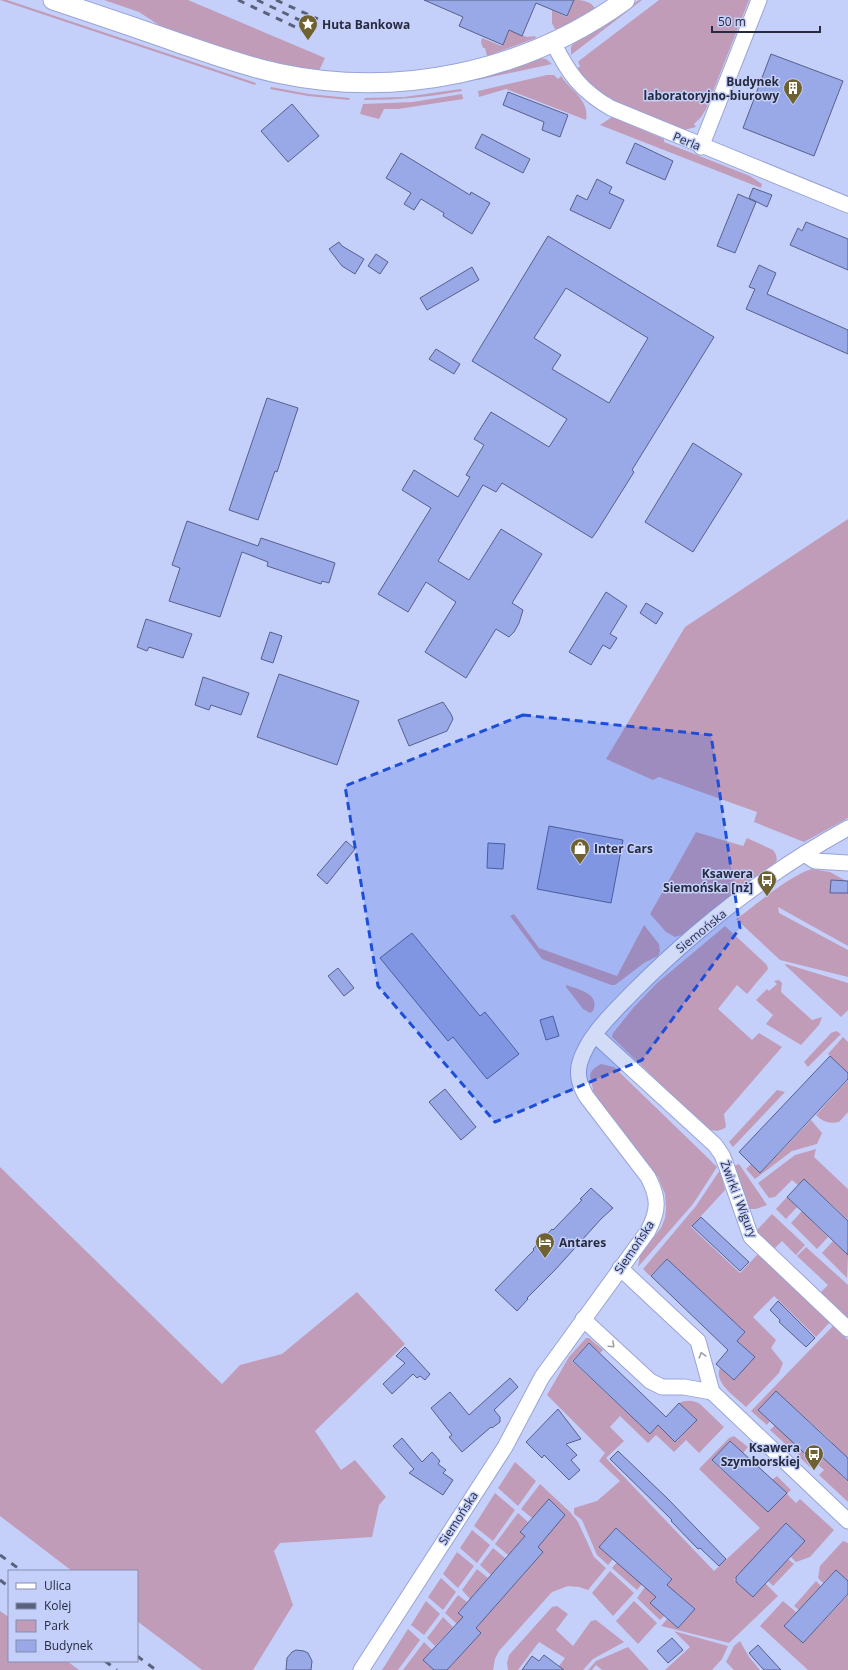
<svg xmlns="http://www.w3.org/2000/svg" width="848" height="1670" viewBox="0 0 848 1670" font-family="'Open Sans',sans-serif">
  <style>
    .green { fill: #c09cb8 }
    .building { fill: #99a8e6; stroke: #56608e; fill-rule: evenodd }
    .lines { fill: none; stroke-linecap: round; stroke-linejoin: round }
    .minor-casing { stroke: #98a4d7; stroke-width: 17 }
    .tertiary-casing { stroke: #98a4d7; stroke-width: 21 }
    .minor { stroke: #fff; stroke-width: 15 }
    .tertiary { stroke: #fff; stroke-width: 19 }
    .rail { stroke: #5a617c; stroke-width: 3; stroke-dasharray: 7 7; stroke-linecap: butt }
    .oneway { stroke: #9da0a9 }
    .marked { fill: #1d4ed8; fill-opacity: 0.2; stroke: #1d4ed8; stroke-width: 3; stroke-dasharray: 8 5; stroke-linejoin: round }
    .labels { text-anchor: middle; dominant-baseline: central; stroke-width: 3; stroke-linejoin: round; paint-order: stroke }
    .poi-label { font-size: 12px; font-weight: bold; fill: #262b3f; stroke: #c5d0fa; text-anchor: start }
    .street-label { font-size: 12px; fill: #262b3f; stroke: #c5d0fa }
  </style>
  <rect width="100%" height="100%" fill="#c5d0fa"/>
  <!-- green -->
  <g class="green">
    <polygon points="0,0 7,0 256,83 255,85"/>
    <polygon points="104,0 188,0 325,58 319,71 262,61 237,54 165,29 139,12"/>
    <path d="M574 0C583 0 590 1 595 8L557 30 555 29 552 23V10L567 17Z"/>
    <polygon points="639,0 642,0 571,55 571,47 576,40 611,20"/>
    <path d="M659 0H749L706 109 701 117 694 124 696 127 684 130C646 116 602 104 577 69L580 66 578 62 580 60Z"/>
    <polygon points="510,30 527,37 535,36 536,38 487,56 485,48 483,48 481,42 482,38 502,46"/>
    <polygon points="537,58 546,59 552,64 477,80 479,78"/>
    <path d="M547 75H554L558 79 561 76C571 91 590 100 586 120L506 89 479 97 478 91Z"/>
    <polygon points="271,87 309,94 350,98 349,100 308,96 270,89"/>
    <path d="M461 89 462 91C429 97 397 100 364 100L365 98 404 97Z"/>
    <polygon points="462,94 463,99 398,109 384,109 379,119 360,114 363,104 413,102"/>
    <polygon points="612,117 664,139 664,142 750,176 762,184 761,188 600,125"/>
    <polygon points="848,519 848,818 804,842 754,822 757,812 659,777 653,780 606,759 685,627"/>
    <path d="M696 832 743 846 747 838 773 850C777 855 778 859 775 865L708 914 682 935 675 937 666 932 650 914Z"/>
    <path d="M812 869 830 872 848 882V946L778 907 779 913 848 950V977L780 960 736 919C756 905 790 875 812 869Z"/>
    <polygon points="514,914 539,948 617,976 644,925 659,944 660,952 658,956 644,963 615,985 611,985 542,959 510,916"/>
    <path d="M725 926 767 965 768 969 747 994 737 985 718 1009 752 1040 759 1033 782 1047 724 1114 726 1127C719 1132 715 1131 707 1129L612 1037 613 1033 634 1007 657 983Z"/>
    <polygon points="786,964 848,983 848,1010 841,1017 785,965"/>
    <polygon points="779,980 782,983 781,992 812,1020 822,1017 819,1025 801,1045 766,1024 773,1015 756,1000 767,989 769,991 777,984 774,981"/>
    <path d="M566 985C578 989 601 994 593 1011L590 1013 583 1009 566 987Z"/>
    <polygon points="836,1031 841,1034 808,1067 804,1062 831,1033"/>
    <polygon points="843,1037 848,1042 848,1073 828,1054"/>
    <path d="M601 1064 614 1067 708 1158 717 1167 693 1204 638 1267 640 1255 661 1228 665 1218 666 1208 665 1194 658 1177 593 1092C593 1078 583 1074 601 1064Z"/>
    <path d="M848 1080V1112L839 1122C829 1124 823 1122 816 1115Z"/>
    <polygon points="777,1090 785,1092 733,1147 729,1142"/>
    <polygon points="811,1120 822,1133 817,1144 792,1151 755,1179 746,1169 751,1164 760,1173"/>
    <polygon points="816,1149 814,1157 848,1189 848,1220 804,1179 798,1185 792,1180 775,1197 769,1198 758,1183 795,1155"/>
    <polygon points="739,1164 767,1205 756,1209 747,1209 734,1166"/>
    <polygon points="0,1167 222,1384 240,1365 282,1354 357,1292 405,1344 315,1431 341,1470 355,1460 386,1497 379,1505 372,1537 280,1543 274,1551 293,1605 253,1670 202,1670 137,1621 137,1571 72,1571 0,1516"/>
    <path d="M720 1170 725 1190 691 1227 740 1273 758 1254 830 1322 816 1337 774 1296 753 1317 776 1340 771 1348 783 1363 779 1373 746 1407C737 1398 713 1383 720 1368L734 1380 755 1357 737 1341 745 1332 667 1259 650 1276 643 1269 696 1206Z"/>
    <polygon points="787,1197 797,1207 786,1219 776,1209"/>
    <polygon points="802,1211 828,1237 817,1249 791,1223"/>
    <polygon points="772,1214 805,1245 796,1255 782,1241 774,1249 759,1236 757,1230"/>
    <polygon points="833,1241 848,1255 847,1278 822,1253"/>
    <polygon points="806,1247 848,1285 848,1319 820,1293 828,1285 797,1256"/>
    <polygon points="833,1326 848,1340 848,1456 836,1470 848,1482 848,1502 819,1475 824,1470 815,1462 810,1467 797,1455 802,1450 814,1462 832,1442 776,1391 758,1410 770,1421 767,1425 751,1411"/>
    <path d="M586 1338H589L603 1350 600 1353 589 1343 572 1361 650 1434 658 1425 676 1442 697 1420 679 1403C686 1400 693 1400 700 1404L724 1427 699 1453 686 1440 674 1452 656 1435 648 1443 620 1416 610 1427 624 1441 606 1458 714 1571 760 1528 699 1469 729 1438 734 1436 748 1447 743 1453 729 1441 712 1461 768 1512 787 1493 772 1480 777 1476 791 1490 787 1494 796 1503 800 1499 834 1530 810 1557 796 1562 790 1556 805 1541 786 1523 734 1580 753 1597 765 1583 778 1596 729 1643 661 1626 667 1619 678 1628 695 1609 667 1585 672 1578 616 1528 599 1547 613 1559 608 1565 597 1555 582 1520 574 1514V1508L597 1501 620 1481 599 1461 605 1453 547 1395 569 1357Z"/>
    <polygon points="775,1425 798,1446 793,1451 770,1430"/>
    <polygon points="515,1462 536,1481 518,1506 498,1488"/>
    <polygon points="540,1484 570,1512 578,1522 594,1557 606,1568 588,1590 579,1587 568,1586 552,1592 499,1651 495,1659 493,1670 447,1670 481,1633 476,1628 543,1552 538,1547 549,1499 532,1518 521,1509"/>
    <polygon points="495,1493 515,1510 493,1541 474,1526"/>
    <polygon points="518,1513 528,1522 520,1531 525,1536 508,1555 495,1544"/>
    <polygon points="472,1530 490,1545 477,1563 460,1548"/>
    <polygon points="843,1541 848,1543 848,1581 836,1570 823,1583 818,1578 820,1566"/>
    <polygon points="493,1548 505,1558 491,1575 480,1565"/>
    <polygon points="457,1552 474,1566 458,1588 443,1574"/>
    <polygon points="788,1559 794,1564 773,1586 768,1581"/>
    <polygon points="617,1562 642,1584 637,1590 612,1568"/>
    <polygon points="477,1569 488,1578 470,1599 462,1590"/>
    <polygon points="610,1571 634,1593 613,1616 592,1593"/>
    <polygon points="441,1578 456,1592 443,1610 428,1597"/>
    <polygon points="816,1581 821,1586 799,1610 794,1606"/>
    <polygon points="645,1587 656,1597 651,1603 664,1616 660,1620 637,1598"/>
    <polygon points="458,1595 467,1602 458,1612 463,1617 457,1624 445,1613"/>
    <polygon points="848,1595 848,1670 808,1670 760,1626 783,1601 796,1612 784,1626 803,1643"/>
    <polygon points="426,1601 440,1614 424,1635 411,1625"/>
    <polygon points="634,1601 657,1623 638,1644 616,1621"/>
    <polygon points="557,1606 568,1614 556,1630 573,1646 591,1621 596,1620 624,1642 593,1659 583,1670 556,1670 565,1658 539,1642 518,1670 508,1670 507,1663 509,1655 552,1607"/>
    <polygon points="0,1611 9,1617 9,1661 67,1661 79,1670 0,1670"/>
    <polygon points="443,1617 453,1627 435,1646 427,1638"/>
    <polygon points="408,1629 420,1640 398,1670 382,1670"/>
    <polygon points="674,1631 728,1646 722,1659 712,1670 665,1670 690,1647"/>
    <polygon points="740,1641 749,1657 760,1670 734,1670 726,1662 734,1646"/>
    <polygon points="424,1642 432,1650 423,1660 434,1670 403,1670"/>
    <polygon points="628,1647 649,1670 602,1670 596,1665 592,1670 588,1670 596,1661"/>
  </g>
  <!-- building -->
  <g class="building">
    <polygon points="424,0 574,0 567,16 536,3 522,36 509,30 503,45 459,26 463,17"/>
    <polygon points="771,54 843,81 814,156 743,128"/>
    <polygon points="508,92 568,115 560,137 542,130 544,122 503,105"/>
    <polygon points="292,104 319,136 288,162 261,131"/>
    <polygon points="482,134 530,159 523,173 475,148"/>
    <polygon points="635,143 673,161 665,180 626,163"/>
    <polygon points="401,153 470,195 471,192 490,203 472,234 443,216 444,213 421,199 414,210 404,204 411,193 386,178"/>
    <polygon points="597,179 612,187 609,193 624,200 610,229 570,210 577,195 587,200"/>
    <polygon points="753,188 772,195 767,207 749,198"/>
    <polygon points="738,194 756,202 735,253 717,246"/>
    <polygon points="806,222 848,239 848,270 790,245 798,228 802,231"/>
    <path d="M548 236 714 337 632 470 634 472 597 531 592 538 502 483 496 492 483 485 438 561 469 580 501 529 542 554 512 603 523 610 519 623 514 632 509 637 496 629 466 678 425 652 456 602 426 582 408 612 378 594 431 508 402 490 414 470 458 497 470 477 466 475 484 445 474 439 491 412 549 447 567 419 472 361ZM566 288 648 338 609 403 552 369 561 355 534 338Z"/>
    <polygon points="339,242 342,246 364,259 355,274 342,266 329,249"/>
    <polygon points="376,254 388,262 380,274 368,266"/>
    <polygon points="759,265 776,273 767,294 848,330 848,354 746,309 755,289 749,287"/>
    <polygon points="472,267 479,280 427,310 420,298"/>
    <polygon points="436,349 460,364 454,374 429,359"/>
    <polygon points="267,398 298,408 277,472 275,471 258,520 229,510"/>
    <polygon points="693,443 742,474 693,552 645,522"/>
    <polygon points="187,521 258,546 261,538 335,563 329,583 322,581 321,584 267,566 268,562 242,552 220,617 169,601 180,568 172,565"/>
    <polygon points="606,592 627,606 610,634 617,638 610,649 603,645 591,665 569,652"/>
    <polygon points="646,603 663,613 656,624 640,613"/>
    <polygon points="146,619 192,634 183,658 149,647 147,651 137,647"/>
    <polygon points="270,632 282,636 273,663 261,659"/>
    <polygon points="279,674 359,701 337,765 257,737"/>
    <polygon points="203,677 249,693 241,715 211,705 209,710 195,705"/>
    <polygon points="443,702 451,714 453,719 447,731 409,746 398,720"/>
    <polygon points="549,826 623,840 611,903 537,889"/>
    <polygon points="346,841 355,849 327,884 317,875"/>
    <polygon points="488,843 505,844 503,869 487,868"/>
    <polygon points="831,880 848,881 848,893 830,893"/>
    <polygon points="412,933 480,1016 485,1012 519,1054 487,1079 453,1037 448,1041 380,958"/>
    <polygon points="338,968 354,988 344,996 328,976"/>
    <polygon points="553,1016 559,1036 546,1040 540,1020"/>
    <polygon points="830,1056 848,1073 848,1079 760,1173 739,1152"/>
    <polygon points="445,1089 476,1127 461,1140 429,1102"/>
    <polygon points="804,1179 848,1221 848,1255 787,1197"/>
    <polygon points="591,1188 613,1208 601,1219 555,1270 527,1298 528,1299 517,1311 495,1290 534,1250 533,1249 552,1229 553,1230 582,1200 580,1199"/>
    <polygon points="701,1217 749,1262 740,1271 692,1226"/>
    <polygon points="667,1259 745,1332 737,1341 755,1357 734,1380 716,1364 728,1350 651,1276"/>
    <polygon points="778,1301 815,1338 806,1347 779,1322 780,1320 770,1310"/>
    <polygon points="589,1343 666,1417 679,1403 697,1420 675,1442 658,1425 650,1434 573,1361"/>
    <polygon points="405,1347 430,1374 425,1380 420,1376 417,1378 413,1374 392,1394 383,1384 405,1363 396,1356"/>
    <polygon points="510,1378 518,1387 494,1410 500,1417 500,1422 492,1428 491,1427 462,1452 449,1437 452,1435 431,1408 450,1392 469,1415"/>
    <polygon points="776,1391 848,1458 848,1481 820,1455 814,1462 758,1410"/>
    <polygon points="558,1409 581,1439 566,1444 577,1455 571,1460 580,1470 569,1480 544,1455 542,1458 526,1442"/>
    <polygon points="402,1438 422,1462 432,1452 440,1461 438,1464 446,1470 443,1473 453,1480 443,1495 409,1473 414,1469 393,1446"/>
    <polygon points="730,1441 787,1493 768,1512 712,1460"/>
    <polygon points="618,1451 668,1499 726,1559 719,1566 700,1548 698,1549 671,1521 672,1520 610,1459"/>
    <polygon points="549,1499 565,1515 538,1547 543,1552 476,1628 481,1633 447,1670 434,1670 423,1660 463,1617 458,1613 525,1536 520,1532"/>
    <polygon points="786,1523 805,1541 753,1597 736,1582 736,1577"/>
    <polygon points="616,1528 672,1579 667,1585 695,1609 678,1628 650,1603 656,1597 599,1547"/>
    <polygon points="836,1570 848,1581 848,1594 803,1643 784,1626"/>
    <polygon points="672,1638 683,1650 668,1663 657,1651"/>
    <polygon points="758,1645 781,1670 764,1670 754,1659 749,1653"/>
    <polygon points="296,1650 304,1651 308,1653 312,1661 311,1670 286,1670 287,1658 292,1652"/>
    <polygon points="544,1655 564,1670 522,1670 532,1656 539,1661"/>
  </g>
  <g class="lines">
    <defs>
      <g id="minor">
        <path d="M553 42C568 73 581 91 611 108L848 205"/>
        <polyline points="701,147 759,0"/>
        <polyline points="804,854 815,861 848,863"/>
        <polyline points="595,1035 715,1145 722,1155 726,1165 751,1237 848,1329"/>
        <polyline points="620,1268 698,1341 712,1392 848,1521"/>
        <polyline points="583,1319 650,1381 662,1387 684,1387 712,1392"/>
        <path d="M361 1670 505 1447 542 1377 648 1231C659 1210 659 1198 648 1177L586 1096C580 1085 576 1075 580 1062 588 1036 612 1014 630 995 694 930 768 872 848 828"/>
      </g>
      <path id="tertiary" d="M53 0C95 14 137 28 179 43 211 54 244 66 277 73 398 99 525 72 625 0"/>
    </defs>
    <!-- minor casing -->
    <use href="#minor" class="minor-casing"/>
    <!-- tertiary casing -->
    <use href="#tertiary" class="tertiary-casing"/>
    <!-- minor -->
    <use href="#minor" class="minor"/>
    <!-- tertiary -->
    <use href="#tertiary" class="tertiary"/>
    <!-- rail -->
    <g class="rail">
      <polyline points="238,0 310,34"/>
      <polyline points="257,0 314,27"/>
      <polyline points="276,0 318,19"/>
      <polyline points="0,1555 22,1571"/>
      <polyline points="0,1580 9,1587"/>
      <polyline points="137,1656 156,1670"/>
      <polyline points="105,1661 117,1670"/>
    </g>
  </g>
  <!-- one-way arrows -->
  <defs><path id="oneway-chevron" d="M-2-3.5L2.5 0L-2 3.5" fill="none" stroke-width="1.6" stroke-linecap="round" stroke-linejoin="round"/></defs>
  <g class="oneway">
    <use href="#oneway-chevron" transform="translate(612 1345) rotate(43)"/>
    <use href="#oneway-chevron" transform="translate(702 1355) rotate(-105)"/>
  </g>
  <!-- marked area -->
  <path class="marked" d="M523 715 711 735 740 928 642 1060 495 1122 378 986 345 786Z"/>
  <!-- icons -->
  <defs>
    <symbol id="sight-pin" viewBox="-11 -11 22 30"><path d="M0 17L-7.5 6A9.5 9.5 0 1 1 7.5 6Z" fill="#706230" stroke="#c5d0fa"/><path d="M0-6L1.8-2.2L6-1.7L2.9 1.2L3.7 5.4L0 3.3L-3.7 5.4L-2.9 1.2L-6-1.7L-1.8-2.2Z" fill="#fff"/></symbol>
    <symbol id="building-pin" viewBox="-11 -11 22 30"><path d="M0 17L-7.5 6A9.5 9.5 0 1 1 7.5 6Z" fill="#706230" stroke="#c5d0fa"/><path d="M-4-6H4V6H1V3H-1V6H-4ZM-2.5-4.3h1.7v1.8h-1.7ZM.8-4.3h1.7v1.8H.8ZM-2.5-1h1.7V.8h-1.7ZM.8-1h1.7V.8H.8Z" fill="#fff"/></symbol>
    <symbol id="shop-pin" viewBox="-11 -11 22 30"><path d="M0 17L-7.5 6A9.5 9.5 0 1 1 7.5 6Z" fill="#706230" stroke="#c5d0fa"/><path d="M-5-2.5h2.3a2.7 3.5 0 0 1 5.4 0H5L5.5 6h-11ZM-1.5-2.5h3a1.5 2.3 0 0 0-3 0Z" fill="#fff"/></symbol>
    <symbol id="bus-pin" viewBox="-11 -11 22 30"><path d="M0 17L-7.5 6A9.5 9.5 0 1 1 7.5 6Z" fill="#706230" stroke="#c5d0fa"/><path d="M-5-6H5V4H4V6H2V4H-2V6H-4V4H-5ZM-3.5-4V0h7V-4ZM-3.5 1.2v1.5H-2V1.2ZM2 1.2v1.5H3.5V1.2Z" fill="#fff"/></symbol>
    <symbol id="hotel-pin" viewBox="-11 -11 22 30"><path d="M0 17L-7.5 6A9.5 9.5 0 1 1 7.5 6Z" fill="#706230" stroke="#c5d0fa"/><path d="M-6-4.5h1.5V1H6V5H4.5V3h-9V5H-6ZM-4 0a1.8 1.8 0 1 1 3.6 0ZM.5 0V-2.5h3Q6-2.5 6 0Z" fill="#fff"/></symbol>
  </defs>
  <g fill-rule="evenodd">
    <use href="#sight-pin" x="297" y="13" width="22" height="30"/>
    <use href="#building-pin" x="782" y="77" width="22" height="30"/>
    <use href="#shop-pin" x="569" y="837" width="22" height="30"/>
    <use href="#bus-pin" x="756" y="869" width="22" height="30"/>
    <use href="#hotel-pin" x="534" y="1231" width="22" height="30"/>
    <use href="#bus-pin" x="803" y="1443" width="22" height="30"/>
  </g>
  <g class="labels">
    <!-- poi labels -->
    <g class="poi-label">
      <text x="322" y="24">Huta Bankowa</text>
      <text x="779" y="81" text-anchor="end">Budynek<tspan x="779" dy="14">laboratoryjno-biurowy</tspan></text>
      <text x="594" y="848">Inter Cars</text>
      <text x="753" y="873" text-anchor="end">Ksawera<tspan x="753" dy="14">Siemońska [nż]</tspan></text>
      <text x="559" y="1242">Antares</text>
      <text x="800" y="1447" text-anchor="end">Ksawera<tspan x="800" dy="14">Szymborskiej</tspan></text>
    </g>
    <!-- street labels -->
    <g class="street-label">
      <text transform="translate(687 141) rotate(22)">Perla</text>
      <text transform="translate(701 931) rotate(-39)">Siemońska</text>
      <text transform="translate(739 1199) rotate(69)">Żwirki i Wigury</text>
      <text transform="translate(634 1247) rotate(-56)">Siemońska</text>
      <text transform="translate(458 1518) rotate(-57)">Siemońska</text>
    </g>
  </g>
  <!-- legend -->
  <rect x="8" y="1570" width="130" height="92" fill="#c5d0fa" stroke="#858eaf"/>
  <rect x="16" y="1583" width="20" height="6" fill="#ffffff" stroke="#858eaf"/>
  <text x="44" y="1590" font-size="12" fill="#262b3f">Ulica</text>
  <rect x="16" y="1603" width="20" height="6" fill="#5a617c" stroke="#858eaf"/>
  <text x="44" y="1610" font-size="12" fill="#262b3f">Kolej</text>
  <rect x="16" y="1620" width="20" height="12" fill="#c09cb8" stroke="#858eaf"/>
  <text x="44" y="1630" font-size="12" fill="#262b3f">Park</text>
  <rect x="16" y="1640" width="20" height="12" fill="#99a8e6" stroke="#858eaf"/>
  <text x="44" y="1650" font-size="12" fill="#262b3f">Budynek</text>
  <!-- scale -->
  <path d="M712 26v6h108v-6" fill="none" stroke="#262b3f" stroke-width="2"/>
  <text x="718" y="26" font-size="12" fill="#262b3f" stroke="#c5d0fa" stroke-width="3" paint-order="stroke">50 m</text>
</svg>
